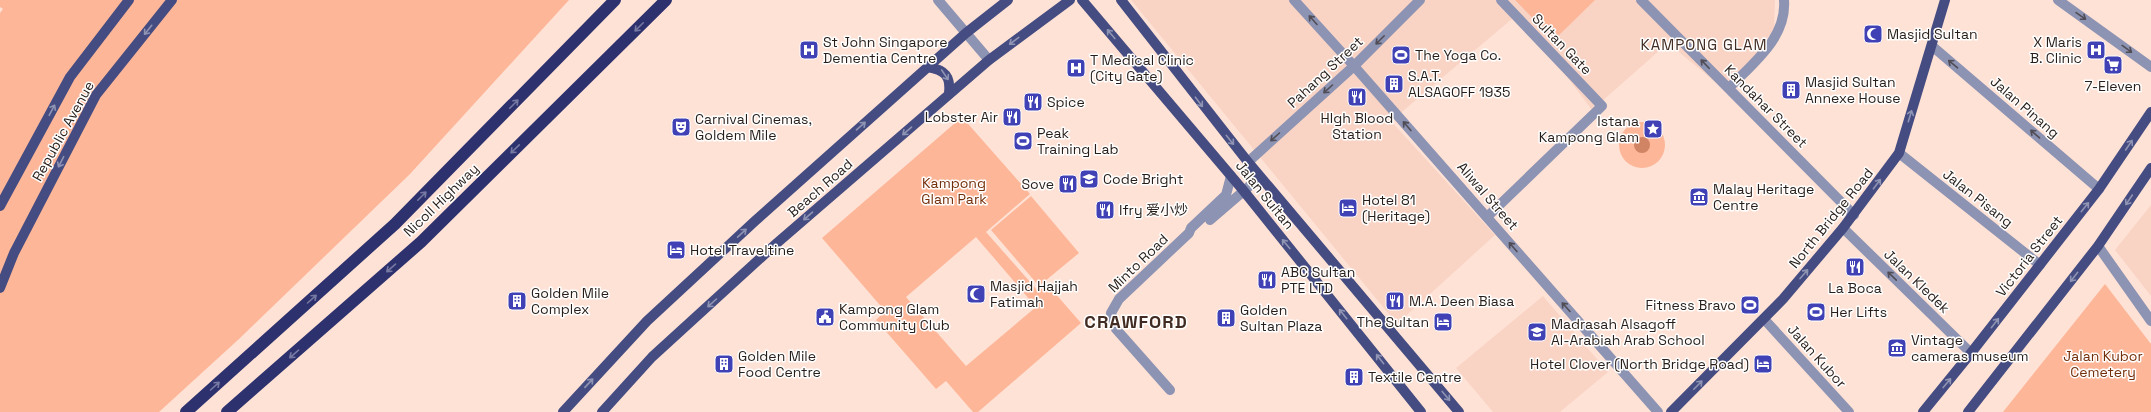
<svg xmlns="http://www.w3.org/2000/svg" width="2151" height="412" viewBox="0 0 2151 412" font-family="'Space Grotesk','Noto Sans SC',sans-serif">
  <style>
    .built { fill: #f9d4c5 }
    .green { fill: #fdb698; fill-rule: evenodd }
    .water { fill: #d08464 }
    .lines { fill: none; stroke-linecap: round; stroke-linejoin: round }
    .minor { stroke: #8d93b2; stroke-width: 10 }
    .major { stroke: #454c81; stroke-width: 10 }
    .highway { stroke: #2d316e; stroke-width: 12 }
    .oneway { stroke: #504d56 }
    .oneway2 { stroke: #7679a1 }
    .oneway3 { stroke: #8f94b3 }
    .labels { text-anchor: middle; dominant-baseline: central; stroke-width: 3; stroke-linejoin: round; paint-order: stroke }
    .poi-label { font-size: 14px; fill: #281e19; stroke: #fff; text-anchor: start }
    .street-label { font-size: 14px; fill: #281e19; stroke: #fff }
    .park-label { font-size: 14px; fill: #732e0a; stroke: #fff }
    .neighbourhood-label { font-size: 15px; letter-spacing: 1px; fill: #412b22; stroke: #fff }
    .district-label { font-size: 18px; font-weight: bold; letter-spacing: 1px; fill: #412b22; stroke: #fff }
  </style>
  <rect width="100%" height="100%" fill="#ffe2d6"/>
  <!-- built -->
  <g class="built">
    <polygon points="1131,0 1775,0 1774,28 1731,95 1668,43 1592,110 1519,13 1391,121 1495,235 1397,324"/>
    <polygon points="2151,205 2151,296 2115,250"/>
    <polygon points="1543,296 1608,372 1560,412 1493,412 1456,368"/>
  </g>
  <!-- green -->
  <g class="green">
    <polygon points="0,0 569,0 410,174 239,339 159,412 0,412 0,13 3,9 0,7"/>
    <polygon points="1515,0 1595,0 1554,40"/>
    <path d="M962 117 1030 194 986 232 1038 291 1047 284 1081 323 978 412H973L946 381 936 389 876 320 885 311 822 238ZM976 237 1036 307 966 366 906 297Z"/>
    <circle cx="1642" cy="145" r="23"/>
    <polygon points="1031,196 1079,253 1039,286 991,230"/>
    <polygon points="2105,284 2151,344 2151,412 2003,412"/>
  </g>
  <!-- water -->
  <circle class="water" cx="1642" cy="145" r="8"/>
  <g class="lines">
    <!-- minor -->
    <g class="minor">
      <polyline points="938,0 989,60"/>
      <polyline points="1294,0 1354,66 1658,412"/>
      <polyline points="1641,0 1854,215"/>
      <polyline points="2058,0 2151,67"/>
      <polyline points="1932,46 2099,189"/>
      <path d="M1729 88C1753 63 1787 38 1784 0"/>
      <polyline points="1899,153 2040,265"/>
      <polyline points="1248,162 1354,66 1420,0"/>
      <polyline points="1487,217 1602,106 1501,0"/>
      <polyline points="1210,220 1260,177"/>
      <polyline points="1843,228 1971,353"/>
      <polyline points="2098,246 2151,321"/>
      <polyline points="1764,319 1849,412"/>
      <polyline points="1170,390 1116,329 1111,313 1119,299 1189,233 1191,228 1226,195 1231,176"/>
    </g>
    <!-- major -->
    <g class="major">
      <polyline points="1082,0 1243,190 1421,412"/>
      <polyline points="1121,0 1248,162 1459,412"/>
      <path d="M928 67C945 70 951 76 949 94"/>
      <polyline points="0,206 70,77 129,0"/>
      <polyline points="0,288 14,253 96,95 172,0"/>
      <polyline points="563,412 647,321 755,221 966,33 1008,0"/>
      <polyline points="602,412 652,357 777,243 989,60 1070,0"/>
      <polyline points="1671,412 1783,299 1843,228 1899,153 1945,0"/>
      <polyline points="1923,412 1971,353 2099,189 2151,112"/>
      <polyline points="1968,412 2098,246 2151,168"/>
    </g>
    <!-- highway -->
    <g class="highway">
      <polyline points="186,412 395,224 615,0"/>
      <polyline points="227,412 421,242 666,0"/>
    </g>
  </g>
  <!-- one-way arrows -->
  <defs><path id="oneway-shaft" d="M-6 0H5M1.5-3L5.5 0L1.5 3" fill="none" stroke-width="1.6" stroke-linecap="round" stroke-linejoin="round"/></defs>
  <g class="oneway">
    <use href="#oneway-shaft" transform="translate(2081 16) rotate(35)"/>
    <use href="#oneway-shaft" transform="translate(1313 20) rotate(-132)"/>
    <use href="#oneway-shaft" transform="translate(1380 40) rotate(135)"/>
    <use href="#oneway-shaft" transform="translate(2127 49) rotate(36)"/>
    <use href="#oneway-shaft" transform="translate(1705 64) rotate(-134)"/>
    <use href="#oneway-shaft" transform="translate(1953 64) rotate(-140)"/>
    <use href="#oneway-shaft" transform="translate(1328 89) rotate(138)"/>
    <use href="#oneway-shaft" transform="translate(1407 126) rotate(-131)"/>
    <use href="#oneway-shaft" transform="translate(2035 134) rotate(-139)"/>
    <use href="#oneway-shaft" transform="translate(1275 137) rotate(138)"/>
    <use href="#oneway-shaft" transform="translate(1513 247) rotate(-131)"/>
    <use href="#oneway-shaft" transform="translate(1892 276) rotate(-136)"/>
    <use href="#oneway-shaft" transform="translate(1566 307) rotate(-132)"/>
  </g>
  <g class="oneway2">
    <use href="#oneway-shaft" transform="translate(639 27) rotate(135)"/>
    <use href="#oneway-shaft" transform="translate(514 104) rotate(-45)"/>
    <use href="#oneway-shaft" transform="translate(515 149) rotate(136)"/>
    <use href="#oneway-shaft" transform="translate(422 196) rotate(-45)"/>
    <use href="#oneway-shaft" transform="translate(391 268) rotate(139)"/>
    <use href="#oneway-shaft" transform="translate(312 299) rotate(-42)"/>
    <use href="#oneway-shaft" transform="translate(294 354) rotate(139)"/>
    <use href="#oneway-shaft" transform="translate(215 386) rotate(-42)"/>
  </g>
  <g class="oneway3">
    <use href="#oneway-shaft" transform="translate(148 30) rotate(129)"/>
    <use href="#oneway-shaft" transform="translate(1111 34) rotate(-130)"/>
    <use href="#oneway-shaft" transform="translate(1014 41) rotate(143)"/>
    <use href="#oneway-shaft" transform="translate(945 75) rotate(56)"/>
    <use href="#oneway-shaft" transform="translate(1199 102) rotate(53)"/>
    <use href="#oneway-shaft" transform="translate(52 110) rotate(-62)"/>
    <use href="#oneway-shaft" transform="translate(1910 116) rotate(-73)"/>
    <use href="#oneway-shaft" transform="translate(861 126) rotate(-41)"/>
    <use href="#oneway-shaft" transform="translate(907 131) rotate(139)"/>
    <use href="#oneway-shaft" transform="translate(1230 140) rotate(51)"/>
    <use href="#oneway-shaft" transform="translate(2129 145) rotate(-56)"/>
    <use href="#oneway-shaft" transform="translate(61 162) rotate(117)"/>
    <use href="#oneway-shaft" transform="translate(1877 184) rotate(-53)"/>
    <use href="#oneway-shaft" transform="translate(2129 200) rotate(124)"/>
    <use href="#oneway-shaft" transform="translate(2085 207) rotate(-51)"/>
    <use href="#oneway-shaft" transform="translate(808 216) rotate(139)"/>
    <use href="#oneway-shaft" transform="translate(742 233) rotate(-43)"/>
    <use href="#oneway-shaft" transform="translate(1286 244) rotate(-130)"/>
    <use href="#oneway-shaft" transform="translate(1804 274) rotate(-49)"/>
    <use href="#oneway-shaft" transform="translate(2074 277) rotate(128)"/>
    <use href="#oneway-shaft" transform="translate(712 303) rotate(138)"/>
    <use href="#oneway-shaft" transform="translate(1343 314) rotate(-129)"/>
    <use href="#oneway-shaft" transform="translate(1995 323) rotate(-52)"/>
    <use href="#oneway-shaft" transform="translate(1380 359) rotate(-128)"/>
    <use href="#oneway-shaft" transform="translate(589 383) rotate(-47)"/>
    <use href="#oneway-shaft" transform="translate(1947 383) rotate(-50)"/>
    <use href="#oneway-shaft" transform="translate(1698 385) rotate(-45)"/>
    <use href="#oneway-shaft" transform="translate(1446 396) rotate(50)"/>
  </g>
  <!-- icons -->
  <defs>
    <symbol id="mosque-square" viewBox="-11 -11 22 22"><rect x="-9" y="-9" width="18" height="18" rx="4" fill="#4141b6" stroke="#fff"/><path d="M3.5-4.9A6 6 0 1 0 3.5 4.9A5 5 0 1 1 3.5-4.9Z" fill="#fff"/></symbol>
    <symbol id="hospital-square" viewBox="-11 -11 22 22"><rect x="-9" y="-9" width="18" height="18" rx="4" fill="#4141b6" stroke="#fff"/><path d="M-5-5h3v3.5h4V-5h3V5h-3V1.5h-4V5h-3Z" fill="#fff"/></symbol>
    <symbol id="stadium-square" viewBox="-11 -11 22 22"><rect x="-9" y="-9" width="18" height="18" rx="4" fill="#4141b6" stroke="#fff"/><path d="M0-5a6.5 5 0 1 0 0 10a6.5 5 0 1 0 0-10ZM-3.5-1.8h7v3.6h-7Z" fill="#fff"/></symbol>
    <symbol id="supermarket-square" viewBox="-11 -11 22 22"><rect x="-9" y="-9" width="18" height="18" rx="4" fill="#4141b6" stroke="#fff"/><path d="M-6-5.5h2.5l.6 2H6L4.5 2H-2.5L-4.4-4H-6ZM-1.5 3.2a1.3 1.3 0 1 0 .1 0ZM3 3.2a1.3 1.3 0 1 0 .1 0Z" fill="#fff"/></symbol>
    <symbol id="building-square" viewBox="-11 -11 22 22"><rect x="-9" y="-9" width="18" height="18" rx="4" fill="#4141b6" stroke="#fff"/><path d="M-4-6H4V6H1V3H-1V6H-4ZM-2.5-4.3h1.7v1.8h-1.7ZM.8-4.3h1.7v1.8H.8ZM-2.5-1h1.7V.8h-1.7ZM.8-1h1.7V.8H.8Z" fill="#fff"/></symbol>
    <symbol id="restaurant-square" viewBox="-11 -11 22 22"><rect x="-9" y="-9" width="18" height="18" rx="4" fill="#4141b6" stroke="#fff"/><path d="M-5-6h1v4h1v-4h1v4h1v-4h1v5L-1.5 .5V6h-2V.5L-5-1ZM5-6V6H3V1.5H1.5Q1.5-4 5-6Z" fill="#fff"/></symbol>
    <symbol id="theatre-square" viewBox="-11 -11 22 22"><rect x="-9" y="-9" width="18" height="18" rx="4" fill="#4141b6" stroke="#fff"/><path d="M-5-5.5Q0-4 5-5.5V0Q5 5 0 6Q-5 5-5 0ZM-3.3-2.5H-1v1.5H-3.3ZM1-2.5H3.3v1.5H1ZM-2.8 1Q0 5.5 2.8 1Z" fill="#fff"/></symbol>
    <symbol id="sight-square" viewBox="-11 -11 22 22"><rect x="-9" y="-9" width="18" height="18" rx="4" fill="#4141b6" stroke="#fff"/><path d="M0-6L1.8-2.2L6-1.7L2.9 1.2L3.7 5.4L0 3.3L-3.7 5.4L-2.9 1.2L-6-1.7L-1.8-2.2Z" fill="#fff"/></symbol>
    <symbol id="school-square" viewBox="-11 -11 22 22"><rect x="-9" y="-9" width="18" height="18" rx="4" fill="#4141b6" stroke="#fff"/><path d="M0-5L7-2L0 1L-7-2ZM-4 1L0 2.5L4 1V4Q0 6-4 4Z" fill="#fff"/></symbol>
    <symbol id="museum-square" viewBox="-11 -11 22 22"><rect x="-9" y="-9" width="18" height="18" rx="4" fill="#4141b6" stroke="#fff"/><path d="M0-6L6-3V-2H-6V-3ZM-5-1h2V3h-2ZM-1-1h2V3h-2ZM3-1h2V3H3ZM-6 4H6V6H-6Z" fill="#fff"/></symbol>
    <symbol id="hotel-square" viewBox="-11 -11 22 22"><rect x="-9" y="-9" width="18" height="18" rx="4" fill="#4141b6" stroke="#fff"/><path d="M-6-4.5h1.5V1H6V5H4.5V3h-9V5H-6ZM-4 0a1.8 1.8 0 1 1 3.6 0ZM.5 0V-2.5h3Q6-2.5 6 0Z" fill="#fff"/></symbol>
    <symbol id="civic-square" viewBox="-11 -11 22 22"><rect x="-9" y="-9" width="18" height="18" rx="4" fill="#4141b6" stroke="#fff"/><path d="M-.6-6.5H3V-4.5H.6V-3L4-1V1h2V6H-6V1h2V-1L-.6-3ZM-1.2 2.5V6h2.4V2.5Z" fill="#fff"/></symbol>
    <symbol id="university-square" viewBox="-11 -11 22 22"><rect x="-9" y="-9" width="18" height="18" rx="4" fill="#4141b6" stroke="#fff"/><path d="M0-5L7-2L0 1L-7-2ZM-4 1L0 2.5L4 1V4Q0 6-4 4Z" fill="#fff"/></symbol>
  </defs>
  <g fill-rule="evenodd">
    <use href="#mosque-square" x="1862" y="23" width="22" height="22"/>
    <use href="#hospital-square" x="798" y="39" width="22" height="22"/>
    <use href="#hospital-square" x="2085" y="39" width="22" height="22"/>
    <use href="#stadium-square" x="1390" y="44" width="22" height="22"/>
    <use href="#supermarket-square" x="2102" y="54" width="22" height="22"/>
    <use href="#hospital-square" x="1065" y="57" width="22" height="22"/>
    <use href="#building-square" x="1383" y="73" width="22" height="22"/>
    <use href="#building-square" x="1780" y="79" width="22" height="22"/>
    <use href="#restaurant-square" x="1346" y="86" width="22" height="22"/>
    <use href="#restaurant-square" x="1022" y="91" width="22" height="22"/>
    <use href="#restaurant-square" x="1001" y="106" width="22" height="22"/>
    <use href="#theatre-square" x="670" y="116" width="22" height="22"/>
    <use href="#sight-square" x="1642" y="118" width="22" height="22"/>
    <use href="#stadium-square" x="1012" y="130" width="22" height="22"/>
    <use href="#school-square" x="1078" y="168" width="22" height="22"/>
    <use href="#restaurant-square" x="1057" y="173" width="22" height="22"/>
    <use href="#museum-square" x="1688" y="186" width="22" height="22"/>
    <use href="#hotel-square" x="1337" y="197" width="22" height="22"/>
    <use href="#restaurant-square" x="1094" y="199" width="22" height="22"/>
    <use href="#hotel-square" x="665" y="239" width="22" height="22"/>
    <use href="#restaurant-square" x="1844" y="256" width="22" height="22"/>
    <use href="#restaurant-square" x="1256" y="269" width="22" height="22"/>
    <use href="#mosque-square" x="965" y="283" width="22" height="22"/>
    <use href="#building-square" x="506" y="290" width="22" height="22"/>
    <use href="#restaurant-square" x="1384" y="290" width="22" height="22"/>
    <use href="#stadium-square" x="1739" y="294" width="22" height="22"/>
    <use href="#stadium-square" x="1805" y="301" width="22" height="22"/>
    <use href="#civic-square" x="814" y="306" width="22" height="22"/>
    <use href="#building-square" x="1215" y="307" width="22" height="22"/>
    <use href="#hotel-square" x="1432" y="311" width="22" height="22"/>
    <use href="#university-square" x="1526" y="321" width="22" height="22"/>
    <use href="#museum-square" x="1886" y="337" width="22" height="22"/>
    <use href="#building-square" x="713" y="353" width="22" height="22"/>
    <use href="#hotel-square" x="1752" y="353" width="22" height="22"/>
    <use href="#building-square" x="1343" y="366" width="22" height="22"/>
  </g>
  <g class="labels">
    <!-- poi labels -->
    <g class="poi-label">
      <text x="1887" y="34">Masjid Sultan</text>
      <text x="823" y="42">St John Singapore<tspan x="823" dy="16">Dementia Centre</tspan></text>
      <text x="2082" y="42" text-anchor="end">X Maris<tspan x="2082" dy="16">B. Clinic</tspan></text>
      <text x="1415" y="55">The Yoga Co.</text>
      <text x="1090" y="60">T Medical Clinic<tspan x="1090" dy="16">(City Gate)</tspan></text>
      <text x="1408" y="76">S.A.T.<tspan x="1408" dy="16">ALSAGOFF 1935</tspan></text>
      <text x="1805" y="82">Masjid Sultan<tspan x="1805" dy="16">Annexe House</tspan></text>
      <text x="2113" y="86" text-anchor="middle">7-Eleven</text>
      <text x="1047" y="102">Spice</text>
      <text x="998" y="117" text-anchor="end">Lobster Air</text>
      <text x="1357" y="118" text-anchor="middle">HIgh Blood<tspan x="1357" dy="16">Station</tspan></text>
      <text x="695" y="119">Carnival Cinemas,<tspan x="695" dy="16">Goldem Mile</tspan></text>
      <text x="1639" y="121" text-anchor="end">Istana<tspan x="1639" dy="16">Kampong Glam</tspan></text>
      <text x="1037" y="133">Peak<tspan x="1037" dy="16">Training Lab</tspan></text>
      <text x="1103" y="179">Code Bright</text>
      <text x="1054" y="184" text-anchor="end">Sove</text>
      <text x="1713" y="189">Malay Heritage<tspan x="1713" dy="16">Centre</tspan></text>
      <text x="1362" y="200">Hotel 81<tspan x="1362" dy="16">(Heritage)</tspan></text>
      <text x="1119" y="210">Ifry 爱小炒</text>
      <text x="690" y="250">Hotel Traveltine</text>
      <text x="1281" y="272">ABC Sultan<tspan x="1281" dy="16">PTE LTD</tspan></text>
      <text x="990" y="286">Masjid Hajjah<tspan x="990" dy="16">Fatimah</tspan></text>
      <text x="1855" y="288" text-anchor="middle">La Boca</text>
      <text x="531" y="293">Golden Mile<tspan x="531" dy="16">Complex</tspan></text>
      <text x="1409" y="301">M.A. Deen Biasa</text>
      <text x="1736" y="305" text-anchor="end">Fitness Bravo</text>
      <text x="839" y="309">Kampong Glam<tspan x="839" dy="16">Community Club</tspan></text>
      <text x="1240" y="310">Golden<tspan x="1240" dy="16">Sultan Plaza</tspan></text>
      <text x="1830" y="312">Her Lifts</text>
      <text x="1429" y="322" text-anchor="end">The Sultan</text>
      <text x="1551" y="324">Madrasah Alsagoff<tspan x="1551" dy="16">Al-Arabiah Arab School</tspan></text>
      <text x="1911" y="340">Vintage<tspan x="1911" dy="16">cameras museum</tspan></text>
      <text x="738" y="356">Golden Mile<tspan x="738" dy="16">Food Centre</tspan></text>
      <text x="1749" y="364" text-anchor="end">Hotel Clover (North Bridge Road)</text>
      <text x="1368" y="377">Textile Centre</text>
    </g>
    <!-- street labels -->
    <g class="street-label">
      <text transform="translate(1562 44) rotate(46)">Sultan Gate</text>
      <text transform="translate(1325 72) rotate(-43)">Pahang Street</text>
      <text transform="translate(1766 106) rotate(45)">Kandahar Street</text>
      <text transform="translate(2025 107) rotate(41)">Jalan Pinang</text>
      <text transform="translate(63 131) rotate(-61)">Republic Avenue</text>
      <text transform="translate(820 188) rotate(-41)">Beach Road</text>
      <text transform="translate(1265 195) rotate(51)">Jalan Sultan</text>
      <text transform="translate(1488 196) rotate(49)">Aliwal Street</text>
      <text transform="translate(1978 198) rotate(38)">Jalan Pisang</text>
      <text transform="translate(441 200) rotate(-44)">Nicoll Highway</text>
      <text transform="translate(1831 218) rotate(-51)">North Bridge Road</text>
      <text transform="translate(2029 256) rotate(-52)">Victoria Street</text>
      <text transform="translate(1138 263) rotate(-44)">Minto Road</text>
      <text transform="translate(1917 281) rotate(44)">Jalan Kledek</text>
      <text transform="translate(1817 356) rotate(48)">Jalan Kubor</text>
    </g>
    <!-- park labels -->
    <g class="park-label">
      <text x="954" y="183">Kampong<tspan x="954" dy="16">Glam Park</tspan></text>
      <text x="2103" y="356">Jalan Kubor<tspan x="2103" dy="16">Cemetery</tspan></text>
    </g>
    <!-- neighbourhood labels -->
    <g class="neighbourhood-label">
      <text x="1704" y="44">KAMPONG GLAM</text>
    </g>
    <!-- district labels -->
    <g class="district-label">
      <text x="1136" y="321">CRAWFORD</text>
    </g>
  </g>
</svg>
